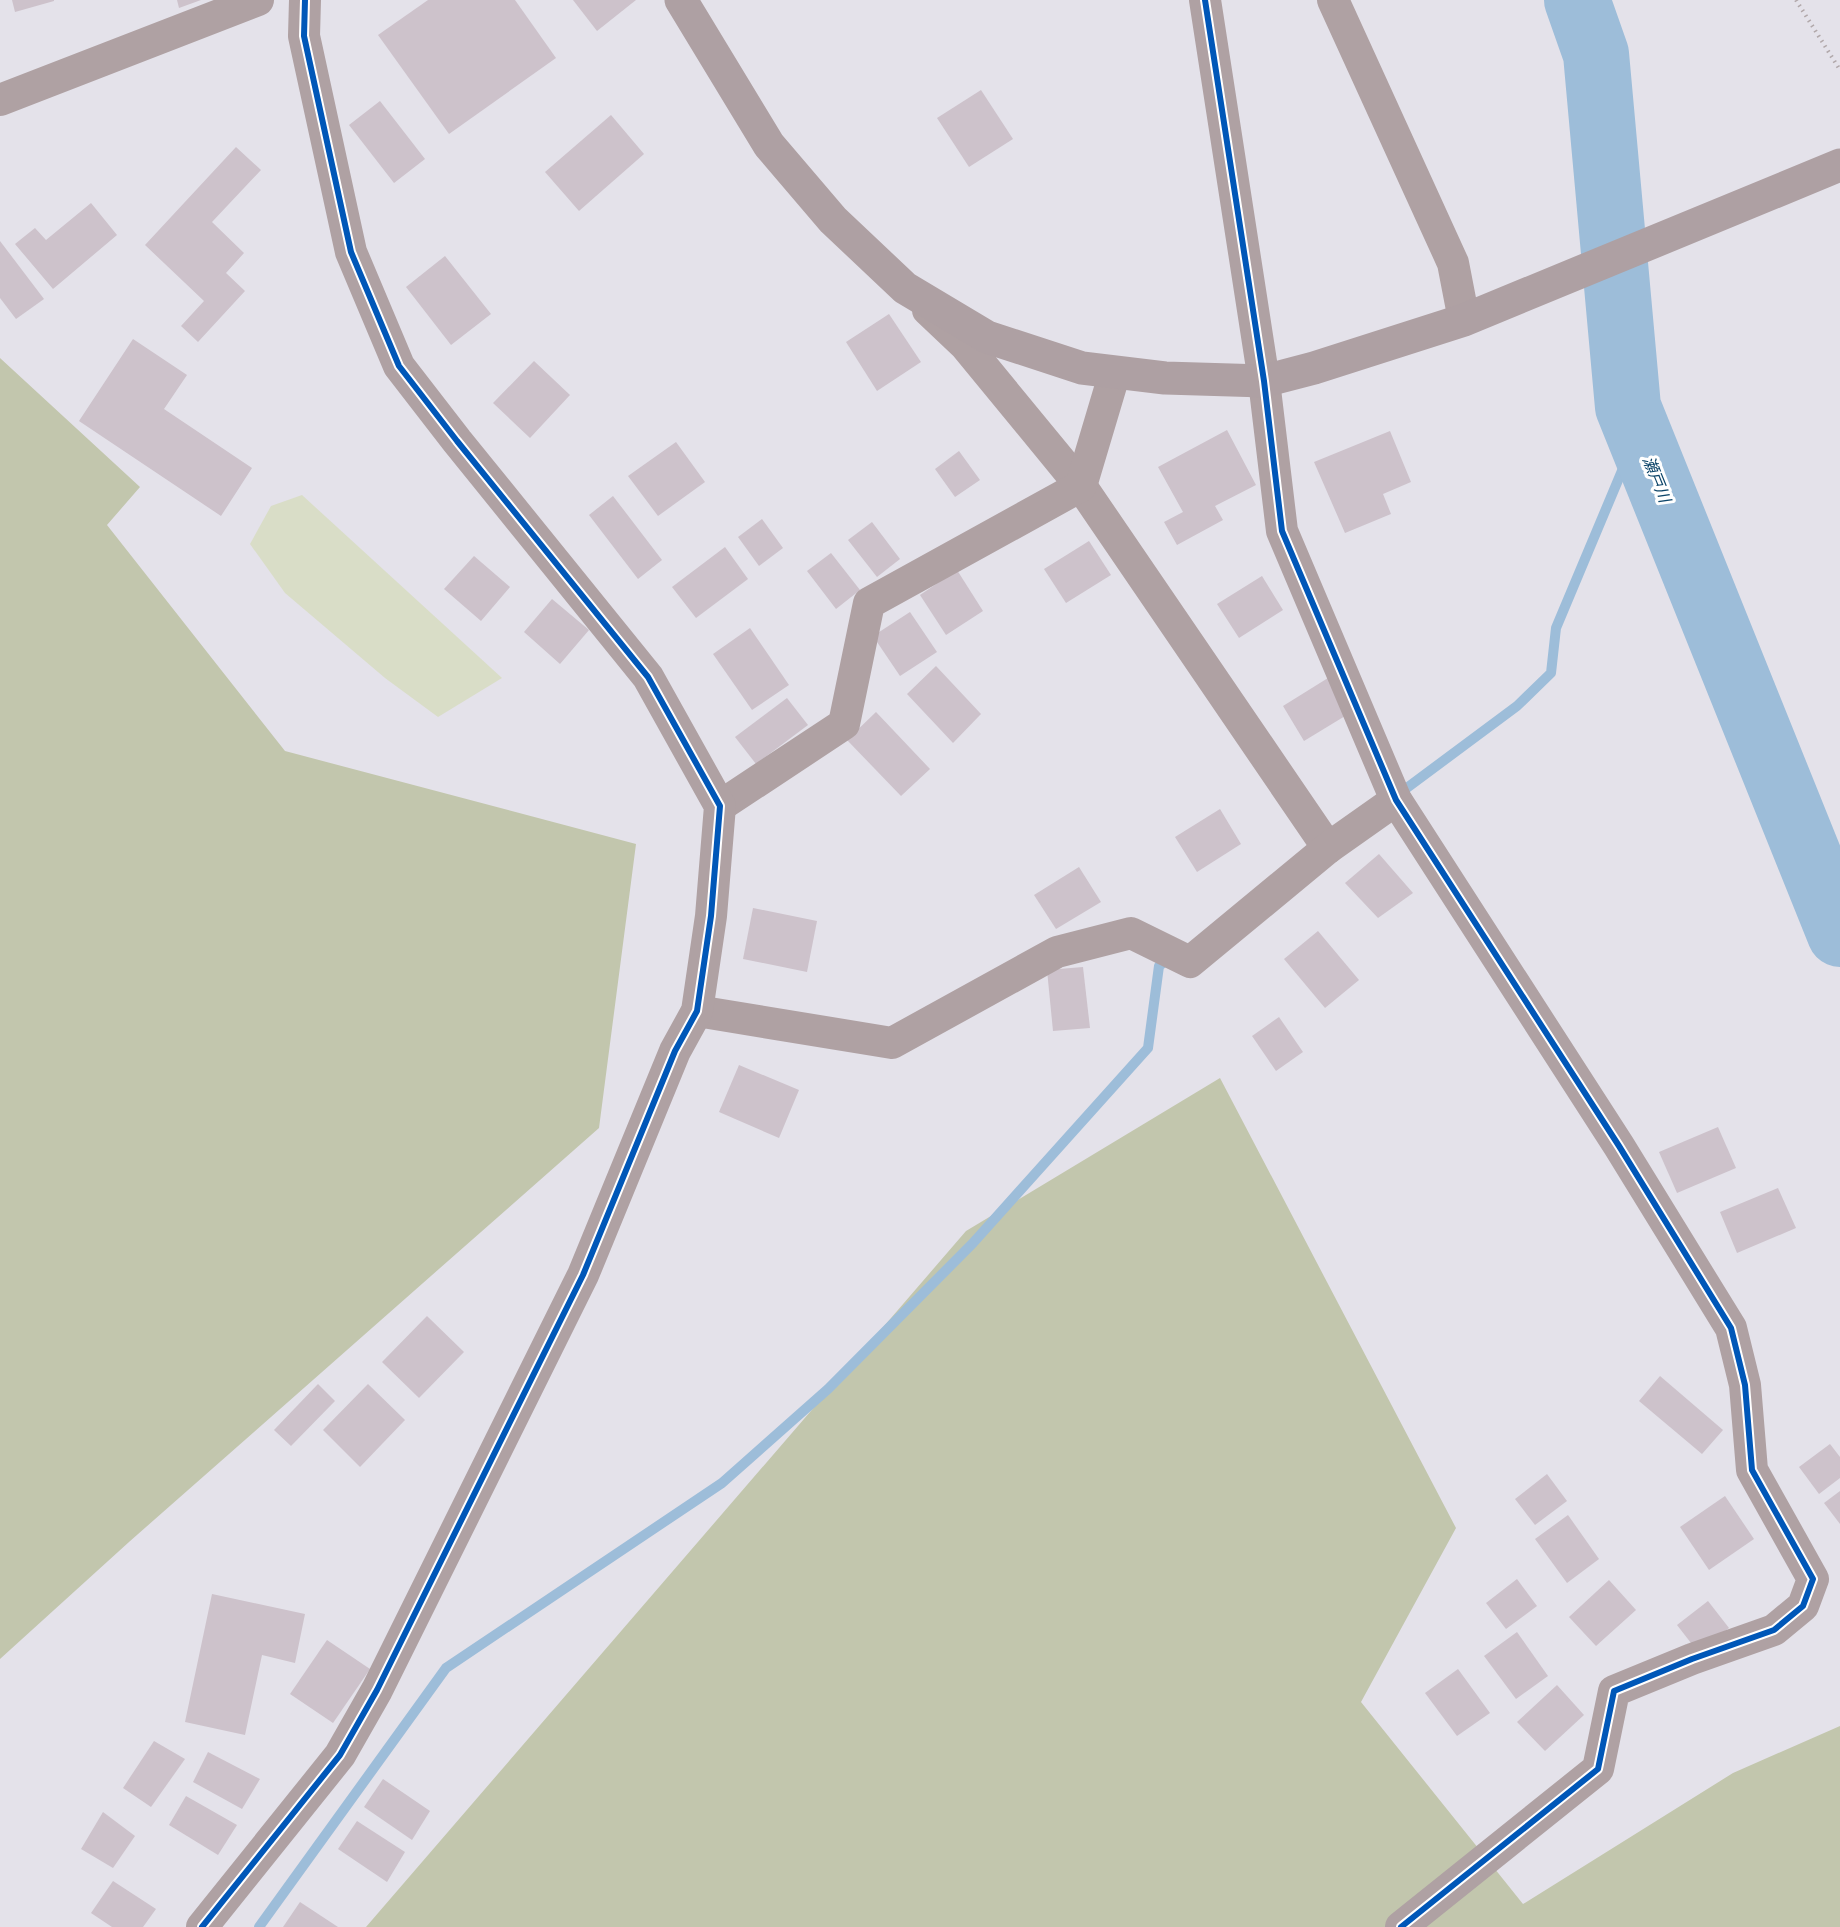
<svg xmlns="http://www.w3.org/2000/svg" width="1840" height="1927" viewBox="0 0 1840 1927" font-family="'Titillium Web','Noto Sans JP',sans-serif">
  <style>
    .green { fill: #d9ddc7 }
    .forest { fill: #c2c6ad }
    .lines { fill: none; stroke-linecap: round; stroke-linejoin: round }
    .stream { stroke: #9dbdd9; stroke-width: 10 }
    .river { stroke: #9dbdd9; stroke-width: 66 }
    .building { fill: #cdc2cb }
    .path { stroke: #b1a8aa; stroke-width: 4; stroke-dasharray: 1.5 4.5; stroke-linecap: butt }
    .street { stroke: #afa1a3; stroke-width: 32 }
    .secondary { stroke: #aea0a3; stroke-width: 33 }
    .cycleway-casing { stroke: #fff; stroke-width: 10 }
    .cycleway { stroke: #0057b8; stroke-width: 6 }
    .labels { text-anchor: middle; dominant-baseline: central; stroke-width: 6; stroke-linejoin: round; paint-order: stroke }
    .water-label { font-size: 16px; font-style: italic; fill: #0d4569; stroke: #fff }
  </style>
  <rect width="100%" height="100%" fill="#e4e2ea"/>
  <!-- green -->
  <polygon class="green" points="302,495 502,678 438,717 385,678 285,593 250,544 271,506"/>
  <!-- forest -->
  <g class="forest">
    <polygon points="0,358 140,487 107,525 285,751 636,844 599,1128 129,1542 0,1659"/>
    <polygon points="1220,1078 1456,1528 1361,1702 1523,1904 1733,1773 1840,1726 1840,1927 366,1927 966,1231"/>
  </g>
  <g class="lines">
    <!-- stream -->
    <g class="stream">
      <polyline points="1396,796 1517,706 1551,673 1556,628 1624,466 1628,407"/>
      <polyline points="259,1927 446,1668 722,1483 828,1389 973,1243 1148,1048 1159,966 1171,957"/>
    </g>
    <!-- river -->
    <polyline class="river" points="1577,0 1596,54 1628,407 1840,934"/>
  </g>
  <!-- building -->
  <g class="building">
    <polygon points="12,0 54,0 54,1 15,12"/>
    <polygon points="177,0 201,0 179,8"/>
    <polygon points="428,0 515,0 556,58 449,134 378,35"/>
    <polygon points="573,0 636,0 597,31"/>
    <polygon points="981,90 1013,139 969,167 937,118"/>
    <polygon points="380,101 425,159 394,183 349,125"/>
    <polygon points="611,115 644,154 579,211 545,172"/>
    <polygon points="236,147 261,170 212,222 244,253 226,273 245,291 198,342 181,326 204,301 145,245"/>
    <polygon points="91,203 117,235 53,289 15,244 35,228 46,240"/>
    <polygon points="0,241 44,299 16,319 0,298"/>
    <polygon points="445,256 491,314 451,345 406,287"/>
    <polygon points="889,314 921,362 877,391 846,342"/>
    <polygon points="133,339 187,375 164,409 252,468 221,516 79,421"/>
    <polygon points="534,361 570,395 530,438 493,403"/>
    <polygon points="1227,430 1256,485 1215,506 1223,520 1177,545 1164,522 1183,512 1158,467"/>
    <polygon points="1390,431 1411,482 1383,494 1391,514 1345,533 1314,462"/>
    <polygon points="676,442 705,482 658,516 628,476"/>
    <polygon points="959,451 980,480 955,497 935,469"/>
    <polygon points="613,496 662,560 638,579 589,515"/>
    <polygon points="762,519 783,548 759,566 738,537"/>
    <polygon points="872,522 900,559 877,577 848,540"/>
    <polygon points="1089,541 1111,575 1066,603 1044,569"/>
    <polygon points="725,547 748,579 696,618 672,587"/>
    <polygon points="831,553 860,590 836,609 807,571"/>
    <polygon points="474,556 510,587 481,621 444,589"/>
    <polygon points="957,570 983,611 946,635 920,595"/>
    <polygon points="1262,576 1283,610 1239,638 1217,604"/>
    <polygon points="552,599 589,630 560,664 524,632"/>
    <polygon points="910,612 937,652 900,676 873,636"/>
    <polygon points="750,628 789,685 752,710 713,654"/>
    <polygon points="936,666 981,714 953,743 907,694"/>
    <polygon points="1328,678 1350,713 1304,741 1283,706"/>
    <polygon points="787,698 808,725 756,764 735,737"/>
    <polygon points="876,712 930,769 901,796 847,740"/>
    <polygon points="1220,809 1241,844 1197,872 1175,837"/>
    <polygon points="1379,854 1413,893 1378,918 1345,883"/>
    <polygon points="1079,867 1101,902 1056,929 1034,895"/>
    <polygon points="753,908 817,921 807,972 743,959"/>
    <polygon points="1318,931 1359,980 1325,1008 1284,959"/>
    <polygon points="1083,967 1090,1028 1053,1031 1047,970"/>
    <polygon points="1279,1017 1303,1052 1276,1071 1252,1036"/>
    <polygon points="739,1065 799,1090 779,1138 719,1112"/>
    <polygon points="1718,1127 1736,1168 1677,1193 1659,1152"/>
    <polygon points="1778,1188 1796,1228 1737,1253 1720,1212"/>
    <polygon points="427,1316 464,1352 419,1398 382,1362"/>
    <polygon points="1660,1376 1723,1430 1702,1454 1639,1401"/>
    <polygon points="318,1384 335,1401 291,1446 274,1430"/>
    <polygon points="368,1384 405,1420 360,1467 323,1430"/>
    <polygon points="1830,1444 1840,1457 1840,1478 1819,1494 1799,1467"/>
    <polygon points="1547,1474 1567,1501 1535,1525 1515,1499"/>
    <polygon points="1840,1491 1840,1524 1824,1503"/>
    <polygon points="1725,1496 1754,1539 1709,1570 1680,1527"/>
    <polygon points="1568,1515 1599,1559 1567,1583 1535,1539"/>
    <polygon points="1517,1579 1537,1606 1506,1629 1486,1603"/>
    <polygon points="1609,1580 1636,1610 1596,1646 1569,1617"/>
    <polygon points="212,1594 305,1614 295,1663 262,1655 245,1735 185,1722"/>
    <polygon points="1708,1601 1729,1628 1698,1652 1677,1625"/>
    <polygon points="1517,1632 1548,1676 1516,1699 1484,1656"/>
    <polygon points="327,1640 370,1669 333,1723 290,1694"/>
    <polygon points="1458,1669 1490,1713 1457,1736 1425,1693"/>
    <polygon points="1557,1685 1584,1715 1545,1751 1517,1722"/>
    <polygon points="154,1741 185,1759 151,1807 123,1788"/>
    <polygon points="208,1752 260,1779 242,1809 193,1782"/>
    <polygon points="383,1779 430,1811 412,1840 364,1807"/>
    <polygon points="186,1796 237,1825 218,1855 169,1825"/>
    <polygon points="103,1812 135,1836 113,1868 81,1849"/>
    <polygon points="357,1821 405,1852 387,1882 338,1849"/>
    <polygon points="113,1881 156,1909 143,1927 112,1927 91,1913"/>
    <polygon points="300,1902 338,1927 283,1927"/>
  </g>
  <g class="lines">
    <!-- path -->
    <polyline class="path" points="1796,0 1840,70"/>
    <!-- street -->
    <g class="street">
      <polyline points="1205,0 1264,381 1282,531 1396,800 1619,1146 1731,1328 1745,1385 1752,1470 1813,1579 1803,1606 1774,1630 1692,1659 1614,1691 1598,1769 1401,1927"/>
      <polyline points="1333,0 1453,263 1464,320"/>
      <polyline points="0,100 258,0"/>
      <polyline points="928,310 966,346 1081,486 1328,848"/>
      <polyline points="720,806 844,724 869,603 1081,486 1115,372"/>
      <polyline points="697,1011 892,1043 1057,952 1131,933 1190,962 1328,848 1396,800"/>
      <polyline points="202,1927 340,1755 377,1690 583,1275 675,1051 697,1011 711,916 720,806 648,677 457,441 399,366 351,252 304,36 305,0"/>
    </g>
    <!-- secondary -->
    <polyline class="secondary" points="681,0 769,145 833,220 905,288 987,337 1082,368 1165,378 1264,381 1314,368 1464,320 1840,165"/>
    <defs>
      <g id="cycleway">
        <polyline points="1205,0 1264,381 1282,531 1396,800 1619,1146 1731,1328 1745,1385 1752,1470 1813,1579 1803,1606 1774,1630 1692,1659 1614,1691 1598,1769 1401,1927"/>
        <polyline points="202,1927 340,1755 377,1690 583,1275 675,1051 697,1011 711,916 720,806 648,677 457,441 399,366 351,252 304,36 305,0"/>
      </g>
    </defs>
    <!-- cycleway casing -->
    <use href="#cycleway" class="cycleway-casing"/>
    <!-- cycleway -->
    <use href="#cycleway" class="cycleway"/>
  </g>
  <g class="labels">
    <!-- water labels -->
    <g class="water-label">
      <text transform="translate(1657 479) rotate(68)">瀬戸川</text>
    </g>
  </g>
</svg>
